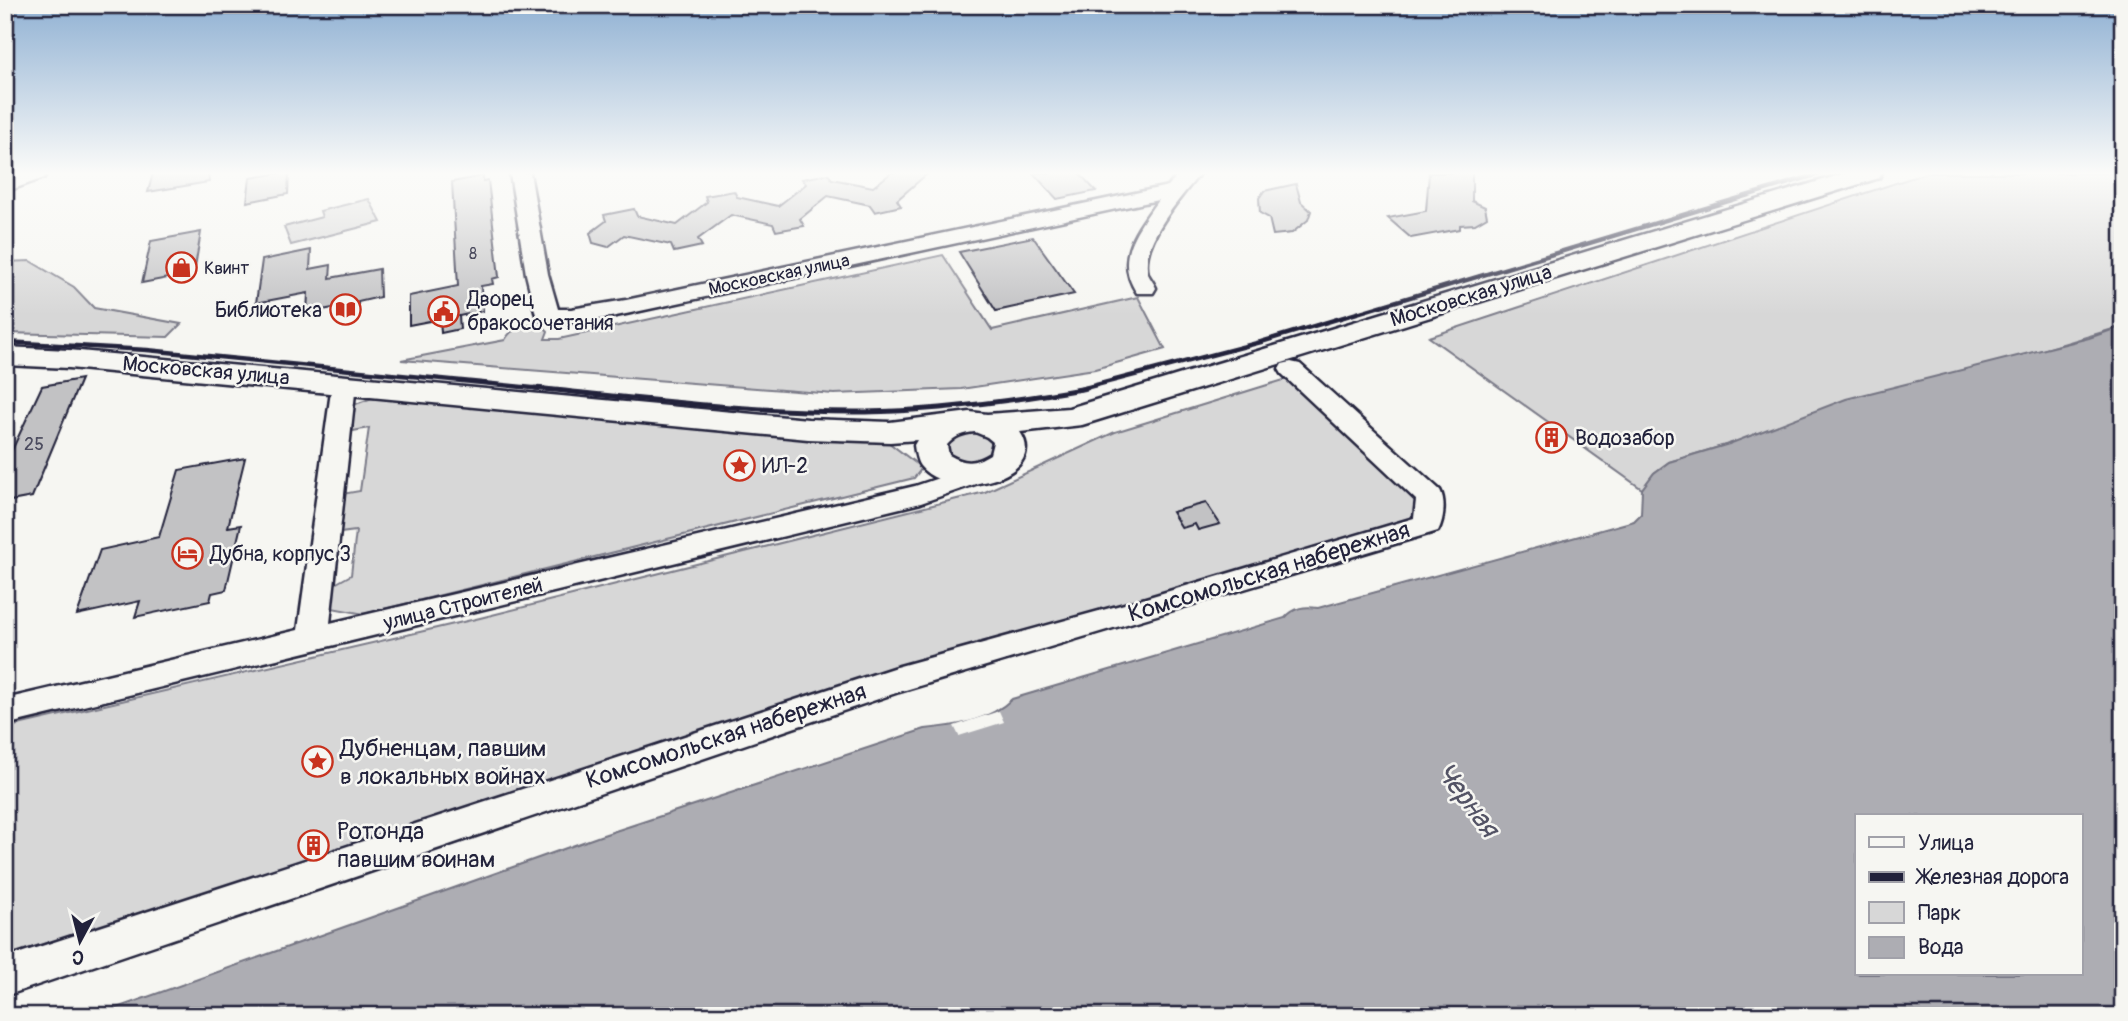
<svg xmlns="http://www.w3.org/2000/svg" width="2128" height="1021" viewBox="0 0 2128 1021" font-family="Pangolin,sans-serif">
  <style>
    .green { fill: #d7d7d7; stroke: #7c7c89; stroke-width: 2 }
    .water { fill: #adadb3; stroke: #757583; stroke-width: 2; fill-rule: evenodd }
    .pier { fill: #f6f6f2 }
    .building { fill: #c2c2c4; stroke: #22223b; stroke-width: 2 }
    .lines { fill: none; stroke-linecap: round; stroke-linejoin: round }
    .minor-casing { stroke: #22223b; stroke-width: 5 }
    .major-casing { stroke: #22223b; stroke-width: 5 }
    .minor { fill: #f6f6f2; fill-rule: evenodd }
    .major { fill: #f6f6f2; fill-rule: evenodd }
    .rail-far1 { stroke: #22223b; stroke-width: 4.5 }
    .rail { stroke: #22223b; stroke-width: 5 }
    .labels { text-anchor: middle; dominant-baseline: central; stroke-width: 5; stroke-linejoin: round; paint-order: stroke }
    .far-number-label { font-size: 16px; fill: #4a4a5d }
    .far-poi-label { font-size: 18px; fill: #22223b; stroke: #f6f6f2; text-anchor: start }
    .far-street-label { font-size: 18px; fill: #22223b; stroke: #f6f6f2 }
    .number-label { font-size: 18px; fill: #4a4a5d }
    .street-label { font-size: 21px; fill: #22223b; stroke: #f6f6f2 }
    .poi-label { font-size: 21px; fill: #22223b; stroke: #f6f6f2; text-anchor: start }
    .near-street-label { font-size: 24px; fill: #22223b; stroke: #f6f6f2 }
    .near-poi-label { font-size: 24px; fill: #22223b; stroke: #f6f6f2; text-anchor: start }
    .near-water-label { font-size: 28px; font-style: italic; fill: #535365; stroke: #f6f6f2 }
  </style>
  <rect width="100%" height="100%" fill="#f6f6f2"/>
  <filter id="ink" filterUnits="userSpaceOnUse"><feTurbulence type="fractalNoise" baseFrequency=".0143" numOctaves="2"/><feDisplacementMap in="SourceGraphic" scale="14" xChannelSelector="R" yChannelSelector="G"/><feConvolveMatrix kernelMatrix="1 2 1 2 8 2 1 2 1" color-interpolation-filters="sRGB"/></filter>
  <g filter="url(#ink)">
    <!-- green -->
    <g class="green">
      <polygon points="1926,173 2123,173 2123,326 1669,462 1654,473 1642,489 1429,337"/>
      <polygon points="369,199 381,222 291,245 284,227 322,217 320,211"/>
      <path d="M943 255 992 330 1138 297 1165 349 1095 369 961 389 834 394 401 360 505 340C512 326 530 323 544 327L548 331 545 339H559Z"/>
      <polygon points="30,261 74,287 94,308 181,324 168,337 5,333 5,262"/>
      <polygon points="1290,378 1422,497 1417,518 5,968 5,728 480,618 985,492 1115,432"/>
      <polygon points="372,398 808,436 884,439 922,468 914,478 364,614 332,608 333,585 351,575 356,531 340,533 342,494 360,491 369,428 353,431 353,405"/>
      <polygon points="966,429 991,434 997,455 957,466 941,446"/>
    </g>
    <!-- water -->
    <path class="water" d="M2123 326V1016H94L600 836 925 729C956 726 989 721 1012 699L1285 618C1294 607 1305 606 1318 608L1634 521 1641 514 1642 489 1654 473 1669 462 1729 444 1846 399 2089 338ZM1857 816H2081V974H1857Z"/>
    <!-- pier -->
    <polygon class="pier" points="999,711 1004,722 959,736 954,726"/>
    <!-- building -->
    <g class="building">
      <polygon points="153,173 208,173 209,182 148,192"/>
      <polygon points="281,173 289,173 288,194 247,202 250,178"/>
      <polygon points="891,173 928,173 897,200 901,206 875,212 870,205 828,196 800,219 804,226 776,231 773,224 731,215 698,239 702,246 674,252 671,245 624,235 608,247 593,243 590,233 606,221 604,215 634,209 637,216 677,225 707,202 705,196 734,191 737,197 778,206 806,184 802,179 828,174 832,179 873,187"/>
      <polygon points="1033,173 1079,173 1096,191 1057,199"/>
      <polygon points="1429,173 1472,173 1472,201 1485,207 1487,217 1475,224 1460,225 1460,229 1411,238 1388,218 1426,211"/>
      <polygon points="483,176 483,181 488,180 499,277 492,279 493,284 481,286 483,311 459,316 460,329 441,333 440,319 409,325 409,296 458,286 452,182"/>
      <polygon points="1296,184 1301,202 1311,211 1308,220 1292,233 1273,235 1269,218 1260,213 1259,198 1264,191"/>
      <polygon points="201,232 194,273 142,283 151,241"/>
      <polygon points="1033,237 1074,294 996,311 959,252"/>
      <polygon points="311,250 310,269 331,265 330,278 379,269 380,297 358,302 358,310 337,314 338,307 307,313 308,293 256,303 262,260"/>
      <polygon points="81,379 32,497 5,502 5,465 42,386"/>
      <polygon points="245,458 228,527 241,525 226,590 212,593 210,601 135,617 140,601 77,615 100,550 159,537 179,470"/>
      <polygon points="1206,503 1220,524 1198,530 1195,524 1182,528 1172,512"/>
    </g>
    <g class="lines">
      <defs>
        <g id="minor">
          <path d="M510 173H530L548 274 558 309H571L626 300 1168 186 1180 173H1200C1183 196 1139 242 1148 274 1150 278 1154 283 1156 288L1153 293H1137C1113 258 1137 230 1158 200L626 314C598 319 568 327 540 320L536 315 526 274Z"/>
          <path d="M1291 362 1300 364 1440 490C1446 501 1444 520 1438 531L899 692 5 996V958L896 667 1139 600 1414 518 1416 500 1282 374 1279 369 1282 364Z"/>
          <polygon points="344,377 353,379 356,384 330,623 915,486 977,465 987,468 991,474 987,480 921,503 5,725 5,699 298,630 332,384 335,379"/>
        </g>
        <g id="major">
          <polygon points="15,173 47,173 44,178 5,192 5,176"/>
          <path d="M1846 173H1882L1879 178 1082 425 1020 432C1051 477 949 503 920 466 916 460 915 452 914 445L917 440 890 442 808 439 69 368 5 365V347L69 350 808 419 890 422 970 412 987 414 1069 408ZM975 432 987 437 993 442 990 454C974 464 965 464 949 455L947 445C955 436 963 433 975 432Z"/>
        </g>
      </defs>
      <!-- minor casing -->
      <use href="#minor" class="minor-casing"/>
      <!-- major casing -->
      <use href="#major" class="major-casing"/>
      <!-- minor -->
      <use href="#minor" class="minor"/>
      <!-- major -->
      <use href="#major" class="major"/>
      <!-- rail-far1 -->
      <g class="rail-far1">
        <polyline points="5,342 147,350 553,390"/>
        <polyline points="1077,390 1261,342 1822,173"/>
      </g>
      <!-- rail -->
      <path class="rail" d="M535 388C645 399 755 413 865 412 940 411 1013 401 1087 388"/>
    </g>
  </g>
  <!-- sky -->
  <linearGradient id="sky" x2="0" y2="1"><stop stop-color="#90b1d3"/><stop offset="0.55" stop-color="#fbfbf9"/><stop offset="1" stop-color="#fbfbf9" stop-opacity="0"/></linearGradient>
  <rect width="2128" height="315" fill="url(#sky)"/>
  <!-- icons -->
  <defs>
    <symbol id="shop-ring" viewBox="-11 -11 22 22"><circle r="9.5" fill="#f6f6f2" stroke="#c8321e" stroke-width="1.5"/><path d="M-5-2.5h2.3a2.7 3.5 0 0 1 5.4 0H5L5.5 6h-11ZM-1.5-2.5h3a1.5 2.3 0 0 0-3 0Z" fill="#c8321e"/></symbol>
    <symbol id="library-ring" viewBox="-11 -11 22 22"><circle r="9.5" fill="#f6f6f2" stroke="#c8321e" stroke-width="1.5"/><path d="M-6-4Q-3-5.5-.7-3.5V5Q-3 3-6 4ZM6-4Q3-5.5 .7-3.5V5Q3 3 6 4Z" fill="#c8321e"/></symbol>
    <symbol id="civic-ring" viewBox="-11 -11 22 22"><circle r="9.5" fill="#f6f6f2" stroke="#c8321e" stroke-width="1.5"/><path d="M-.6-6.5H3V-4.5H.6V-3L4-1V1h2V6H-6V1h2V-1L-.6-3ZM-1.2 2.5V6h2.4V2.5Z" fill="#c8321e"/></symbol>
    <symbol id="building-ring" viewBox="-11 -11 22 22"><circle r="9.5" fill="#f6f6f2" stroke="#c8321e" stroke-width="1.5"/><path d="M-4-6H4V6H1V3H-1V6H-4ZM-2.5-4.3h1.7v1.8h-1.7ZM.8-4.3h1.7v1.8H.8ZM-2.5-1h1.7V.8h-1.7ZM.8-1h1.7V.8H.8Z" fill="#c8321e"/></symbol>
    <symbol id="sight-ring" viewBox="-11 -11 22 22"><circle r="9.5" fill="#f6f6f2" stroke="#c8321e" stroke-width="1.5"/><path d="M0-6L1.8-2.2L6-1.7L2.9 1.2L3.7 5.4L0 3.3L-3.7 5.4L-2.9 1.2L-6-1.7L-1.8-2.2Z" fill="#c8321e"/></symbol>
    <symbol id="hotel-ring" viewBox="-11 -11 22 22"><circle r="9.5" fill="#f6f6f2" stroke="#c8321e" stroke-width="1.5"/><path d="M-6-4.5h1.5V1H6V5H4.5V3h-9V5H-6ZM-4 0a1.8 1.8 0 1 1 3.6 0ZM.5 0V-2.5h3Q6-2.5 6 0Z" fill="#c8321e"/></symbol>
  </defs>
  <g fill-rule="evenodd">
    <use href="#shop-ring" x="164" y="250" width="35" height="35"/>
    <use href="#library-ring" x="328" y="292" width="35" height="35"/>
    <use href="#civic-ring" x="426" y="294" width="35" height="35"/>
    <use href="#building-ring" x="1534" y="420" width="35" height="35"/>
    <use href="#sight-ring" x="722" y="448" width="35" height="35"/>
    <use href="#hotel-ring" x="170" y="536" width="35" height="35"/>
    <use href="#sight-ring" x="300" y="744" width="35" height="35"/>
    <use href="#building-ring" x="296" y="828" width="35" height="35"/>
  </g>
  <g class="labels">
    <!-- far-number labels -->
    <g class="far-number-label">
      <text x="473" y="254">8</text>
    </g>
    <!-- far-poi labels -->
    <g class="far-poi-label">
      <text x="204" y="268">Квинт</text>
    </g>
    <!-- far-street labels -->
    <g class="far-street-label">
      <text transform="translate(779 275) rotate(-12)">Московская улица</text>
    </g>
    <!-- number labels -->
    <g class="number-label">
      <text x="34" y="444">25</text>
    </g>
    <!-- street labels -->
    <g class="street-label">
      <text transform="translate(1471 296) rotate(-17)">Московская улица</text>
      <text transform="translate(206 371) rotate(5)">Московская улица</text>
      <text transform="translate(463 604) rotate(-14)">улица Строителей</text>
    </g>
    <!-- poi labels -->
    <g class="poi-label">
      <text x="467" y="299">Дворец<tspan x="467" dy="24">бракосочетания</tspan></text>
      <text x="322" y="310" text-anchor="end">Библиотека</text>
      <text x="1575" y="438">Водозабор</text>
      <text x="762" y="466">ИЛ-2</text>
      <text x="210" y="554">Дубна, корпус 3</text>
    </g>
    <!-- near-street labels -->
    <g class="near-street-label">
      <text transform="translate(1269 572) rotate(-17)">Комсомольская набережная</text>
      <text transform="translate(726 736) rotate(-18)">Комсомольская набережная</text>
    </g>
    <!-- near-poi labels -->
    <g class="near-poi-label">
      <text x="340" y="748">Дубненцам, павшим<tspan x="340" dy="28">в локальных войнах</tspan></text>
      <text x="337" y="831">Ротонда<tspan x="337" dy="28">павшим воинам</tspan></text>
    </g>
    <!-- near-water labels -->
    <g class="near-water-label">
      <text transform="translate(1467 800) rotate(53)">Черная</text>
    </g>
  </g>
  <!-- margin -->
  <rect width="2128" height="1021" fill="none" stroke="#f6f6f2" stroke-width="28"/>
  <rect x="14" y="14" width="2100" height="993" fill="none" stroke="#22223b" stroke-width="2.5" filter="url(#ink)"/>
  <!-- legend -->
  <rect x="1855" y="814" width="228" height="161" fill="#f6f6f2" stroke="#a1a1a9" stroke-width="2"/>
  <rect x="1869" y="837" width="35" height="10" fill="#f6f6f2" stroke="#a1a1a9" stroke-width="2"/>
  <text x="1918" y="850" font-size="21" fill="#22223b">Улица</text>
  <rect x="1869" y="872" width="35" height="10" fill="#22223b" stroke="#a1a1a9" stroke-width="2"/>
  <text x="1918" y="884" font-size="21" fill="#22223b">Железная дорога</text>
  <rect x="1869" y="902" width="35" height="21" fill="#d7d7d7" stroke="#a1a1a9" stroke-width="2"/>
  <text x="1918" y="920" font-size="21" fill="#22223b">Парк</text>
  <rect x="1869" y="937" width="35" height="21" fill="#adadb3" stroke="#a1a1a9" stroke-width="2"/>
  <text x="1918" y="954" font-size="21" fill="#22223b">Вода</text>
  <!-- north arrow -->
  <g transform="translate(80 941) rotate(187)" stroke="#f6f6f2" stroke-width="5" paint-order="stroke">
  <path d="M0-5L12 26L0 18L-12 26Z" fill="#22223b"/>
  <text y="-10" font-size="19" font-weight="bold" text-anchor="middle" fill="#22223b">С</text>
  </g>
</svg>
